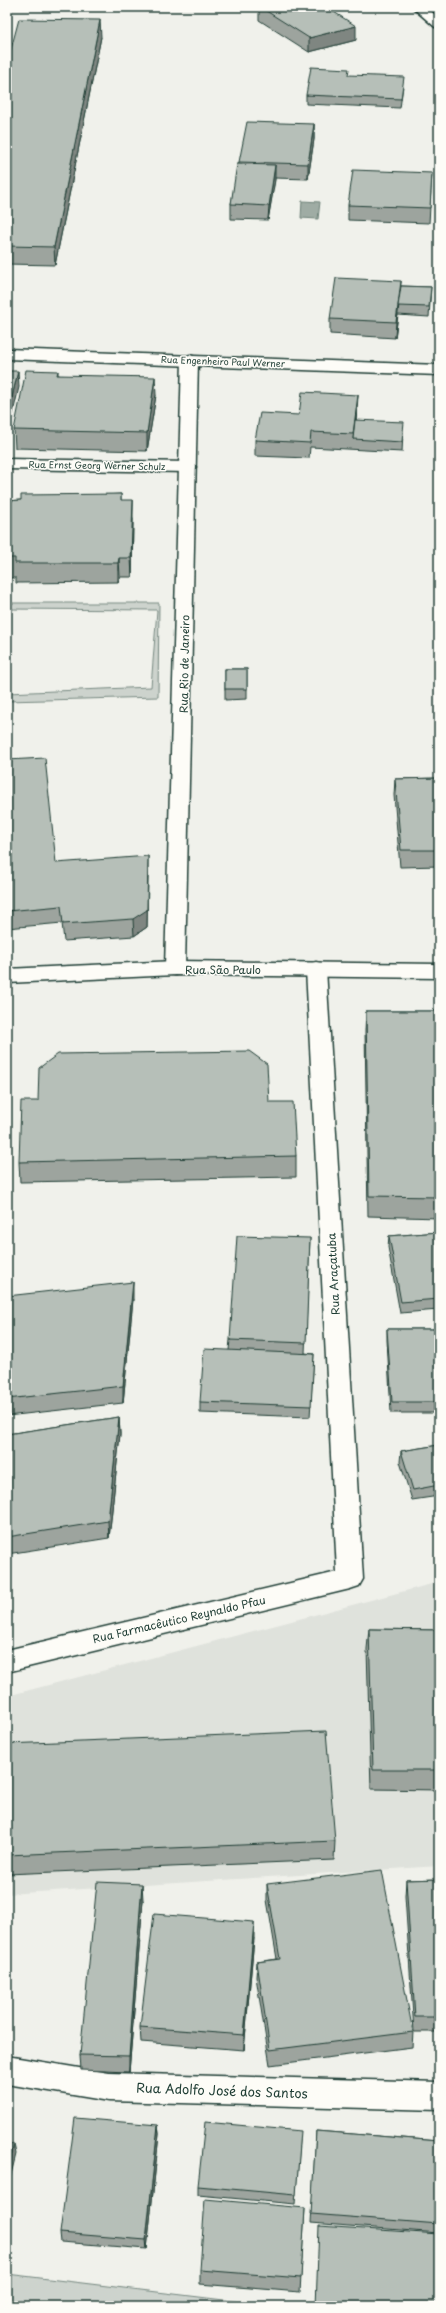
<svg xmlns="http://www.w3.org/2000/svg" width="446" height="2313" viewBox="0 0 446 2313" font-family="'Playpen Sans',sans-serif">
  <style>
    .built { fill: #dfe2dc }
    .green { fill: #cdd3cd; stroke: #768880 }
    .water { fill: #9faca4; stroke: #6c8077 }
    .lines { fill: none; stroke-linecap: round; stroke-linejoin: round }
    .lane-casing { stroke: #1f3d34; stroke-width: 3 }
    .street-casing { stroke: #1f3d34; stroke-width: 3 }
    .secondary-casing { stroke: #1f3d34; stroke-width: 3 }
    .primary-casing { stroke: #1f3d34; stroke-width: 3 }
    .lane { fill: #fdfcf7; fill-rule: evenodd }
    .street { fill: #fdfcf7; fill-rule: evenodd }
    .secondary { fill: #fdfcf7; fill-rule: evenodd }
    .primary { fill: #fdfcf7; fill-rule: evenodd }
    .wall { fill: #9da49e; stroke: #1f3d34 }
    .shaded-wall { fill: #7f8681; stroke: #1f3d34 }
    .building { fill: #b6bfb8; stroke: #1f3d34 }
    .labels { text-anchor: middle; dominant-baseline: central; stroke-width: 3; stroke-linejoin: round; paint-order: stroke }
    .far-street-label { font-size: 9px; fill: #1f3d34; stroke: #fdfcf7 }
    .street-label { font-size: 11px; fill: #1f3d34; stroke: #fdfcf7 }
    .near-street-label { font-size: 13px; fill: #1f3d34; stroke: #fdfcf7 }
  </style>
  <rect width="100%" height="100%" fill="#f0f1eb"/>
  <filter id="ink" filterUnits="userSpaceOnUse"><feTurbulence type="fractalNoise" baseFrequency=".025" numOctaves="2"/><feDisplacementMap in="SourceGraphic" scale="8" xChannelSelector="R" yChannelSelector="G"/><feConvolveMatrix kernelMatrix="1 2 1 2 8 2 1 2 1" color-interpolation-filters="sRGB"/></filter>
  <g filter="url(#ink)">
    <!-- built -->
    <polygon class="built" points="439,1582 439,1866 7,1894 7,1696"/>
    <!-- green -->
    <g class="green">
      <polygon points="7,603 159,603 158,697 7,701 7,693 151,687 157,610 7,609"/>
      <polygon points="7,2274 274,2306 7,2306"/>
    </g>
    <!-- water -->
    <polygon class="water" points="302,201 320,202 318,219 301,218"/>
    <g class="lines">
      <defs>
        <g id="lane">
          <polygon points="7,459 188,462 194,464 196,467 194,470 188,472 7,469"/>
          <polygon points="7,2056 109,2073 439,2082 439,2110 109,2101 7,2084"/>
        </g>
        <g id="street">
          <polygon points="412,7 426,7 439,18 439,28 435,27"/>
          <polygon points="316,962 323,964 326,969 363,1579 359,1586 350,1589 7,1672 7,1650 337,1572 306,969 309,964"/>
        </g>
        <polygon id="secondary" points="190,355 195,357 198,360 185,968 182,973 175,975 168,973 165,968 182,360 185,357"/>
        <g id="primary">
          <polygon points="7,349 439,365 439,375 7,359"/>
          <polygon points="175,961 439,964 439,978 175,975 7,983 7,969"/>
        </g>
      </defs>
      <!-- lane casing -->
      <use href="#lane" class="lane-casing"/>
      <!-- street casing -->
      <use href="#street" class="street-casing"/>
      <!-- secondary casing -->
      <use href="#secondary" class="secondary-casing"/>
      <!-- primary casing -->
      <use href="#primary" class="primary-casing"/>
      <!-- lane -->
      <use href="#lane" class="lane"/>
      <!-- street -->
      <use href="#street" class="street"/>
      <!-- secondary -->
      <use href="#secondary" class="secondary"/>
      <!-- primary -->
      <use href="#primary" class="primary"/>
    </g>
    <!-- wall -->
    <g class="wall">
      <polygon points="259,7 332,7 329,9 356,40 309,52 259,20"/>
      <polygon points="101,37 55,265 7,264 7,64"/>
      <polygon points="403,86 400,108 306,104 306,95"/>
      <polygon points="314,124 314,139 308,179 275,178 268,220 231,219 231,204 239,162"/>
      <polygon points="432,173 429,223 348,220 348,205"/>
      <polygon points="401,286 431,287 429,317 398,315 395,338 330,334 330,319"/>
      <polygon points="58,371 58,375 156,395 147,451 15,448 14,430"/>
      <polygon points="357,411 356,420 403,432 402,452 310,447 309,458 255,456 255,440 299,415"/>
      <polygon points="121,494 121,500 133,519 132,577 120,577 118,582 16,583 16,578 7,578 7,501 21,500"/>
      <polygon points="225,669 247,669 247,699 225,700"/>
      <polygon points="7,760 56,863 148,872 147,927 134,936 64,941 62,923 7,928"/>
      <polygon points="439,778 439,866 400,867 394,795 395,779"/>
      <polygon points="366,1011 439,1011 439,1218 368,1216 365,1031"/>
      <polygon points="269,1102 296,1156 296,1177 20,1182 19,1162"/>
      <polygon points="439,1232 439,1310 400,1313 388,1247 389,1236"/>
      <polygon points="310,1238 305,1353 314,1354 310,1417 200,1413 200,1402 229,1350 230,1340"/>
      <polygon points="7,1296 133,1299 123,1403 7,1416"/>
      <polygon points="387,1329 439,1329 439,1413 391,1413 387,1340"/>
      <polygon points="119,1417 120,1434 109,1538 7,1554 7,1434"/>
      <polygon points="439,1445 439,1496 412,1500 400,1462 401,1451"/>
      <polygon points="369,1629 439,1630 439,1790 371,1789 367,1649"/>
      <polygon points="7,1744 335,1841 334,1860 7,1874"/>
      <polygon points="439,1879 439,2032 414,2032 405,1896 406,1880"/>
      <polygon points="267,1884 413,2032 412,2047 270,2065 256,1977 257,1962 277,1959 267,1900"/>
      <polygon points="143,1900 129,2072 81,2070 80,2055"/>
      <polygon points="254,1938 244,2050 141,2042 140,2027"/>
      <polygon points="158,2125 159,2134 147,2249 61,2242 60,2233"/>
      <polygon points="316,2131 439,2141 439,2233 311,2223"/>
      <polygon points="300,2140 295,2204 198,2195 198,2186"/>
      <polygon points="305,2208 300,2292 200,2284 200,2270"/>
    </g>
    <!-- shaded-wall -->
    <g class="shaded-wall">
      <polygon points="100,20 101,37 55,265 54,247"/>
      <polygon points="356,26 356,40 309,52 309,38"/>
      <polygon points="314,124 314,139 308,179 308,164"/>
      <polygon points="275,165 275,180 268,220 269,206"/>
      <polygon points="401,281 400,296 395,338 396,322"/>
      <polygon points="18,371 19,387 7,439 7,419"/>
      <polygon points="155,377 156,395 147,451 147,433"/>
      <polygon points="358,395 357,411 354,439 353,439"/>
      <polygon points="133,500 133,519 132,577 131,558"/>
      <polygon points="119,558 120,577 118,582 118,563"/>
      <polygon points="148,856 148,872 147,927 134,936 133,919"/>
      <polygon points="133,1282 133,1299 123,1403 123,1386"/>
      <polygon points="119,1417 120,1434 109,1538 108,1521"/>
      <polygon points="142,1884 143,1900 129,2072 129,2056"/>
      <polygon points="254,1922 254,1938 244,2050 244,2035"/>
      <polygon points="158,2125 159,2134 147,2249 146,2240"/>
      <polygon points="14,2144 16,2154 7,2191 7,2176"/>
    </g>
    <!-- building -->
    <g class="building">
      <polygon points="260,7 326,7 356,26 309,38"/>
      <polygon points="19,19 100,20 54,247 7,246 7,64"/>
      <polygon points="311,67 349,69 348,75 404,77 401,99 306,95"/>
      <polygon points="247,122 314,124 308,164 239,162"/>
      <polygon points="237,164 275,165 269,206 231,204"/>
      <polygon points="353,170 432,173 430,208 348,205"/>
      <polygon points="336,278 401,281 396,322 330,319"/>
      <polygon points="401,286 431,287 429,307 398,306"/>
      <polygon points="26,370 58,371 57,375 155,377 147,433 14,430"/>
      <polygon points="7,371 18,371 7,419"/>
      <polygon points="302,392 358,395 353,434 311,432 310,443 255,440 260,413 299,415"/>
      <polygon points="355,420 404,422 402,442 353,439"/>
      <polygon points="121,494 121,500 133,500 131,558 119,558 118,563 15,563 15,558 7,558 7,501 21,500 21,495"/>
      <rect x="225" y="669" width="22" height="20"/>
      <polygon points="45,758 56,863 148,856 147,910 133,919 63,924 61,906 7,911 7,760"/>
      <polygon points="439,778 439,850 401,850 395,779"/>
      <polygon points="366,1011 439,1011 439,1197 369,1196"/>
      <polygon points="249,1051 267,1064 269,1102 293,1102 296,1156 19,1162 21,1101 38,1101 39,1068 58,1054"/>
      <polygon points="439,1232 439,1299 401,1302 389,1236"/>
      <polygon points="237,1236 310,1238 306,1343 230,1340"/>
      <polygon points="133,1282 123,1386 7,1399 7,1296"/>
      <polygon points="387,1329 439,1329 439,1402 392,1402"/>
      <polygon points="204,1349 314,1354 311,1406 200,1402"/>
      <polygon points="119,1417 108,1521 7,1537 7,1434"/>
      <polygon points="439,1445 439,1485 413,1490 401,1451"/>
      <polygon points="369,1629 439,1630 439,1770 373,1770"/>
      <polygon points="326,1731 335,1841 7,1855 7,1744"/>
      <polygon points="382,1870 413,2032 270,2050 257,1962 280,1959 267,1884"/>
      <polygon points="439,1879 439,2017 415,2017 406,1880"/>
      <polygon points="97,1882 142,1884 129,2056 80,2055"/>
      <polygon points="154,1914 254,1922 244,2035 140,2027"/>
      <polygon points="75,2118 158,2125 146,2240 60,2233"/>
      <polygon points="205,2122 301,2131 296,2195 198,2186"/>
      <polygon points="316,2131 439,2141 439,2224 311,2214"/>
      <polygon points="7,2143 14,2144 7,2176"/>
      <polygon points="205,2199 305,2208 301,2278 200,2270"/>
      <polygon points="319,2226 439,2234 439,2306 316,2306"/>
    </g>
  </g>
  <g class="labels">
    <!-- far-street labels -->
    <g class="far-street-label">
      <text transform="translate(223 361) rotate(2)">Rua Engenheiro Paul Werner</text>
      <text transform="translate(97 465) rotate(1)">Rua Ernst Georg Werner Schulz</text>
    </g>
    <!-- street labels -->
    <g class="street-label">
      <text transform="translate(184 664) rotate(-89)">Rua Rio de Janeiro</text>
      <text x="223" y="969">Rua São Paulo</text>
      <text transform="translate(333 1274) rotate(-93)">Rua Araçatuba</text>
      <text transform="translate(179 1619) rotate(-13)">Rua Farmacêutico Reynaldo Pfau</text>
    </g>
    <!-- near-street labels -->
    <g class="near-street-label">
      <text transform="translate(222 2090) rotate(2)">Rua Adolfo José dos Santos</text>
    </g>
  </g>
  <!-- margin -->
  <rect width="446" height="2313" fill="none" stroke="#fdfcf7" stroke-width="24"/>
  <rect x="12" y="12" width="422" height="2289" fill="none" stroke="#1f3d34" stroke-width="1.5" filter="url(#ink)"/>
</svg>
